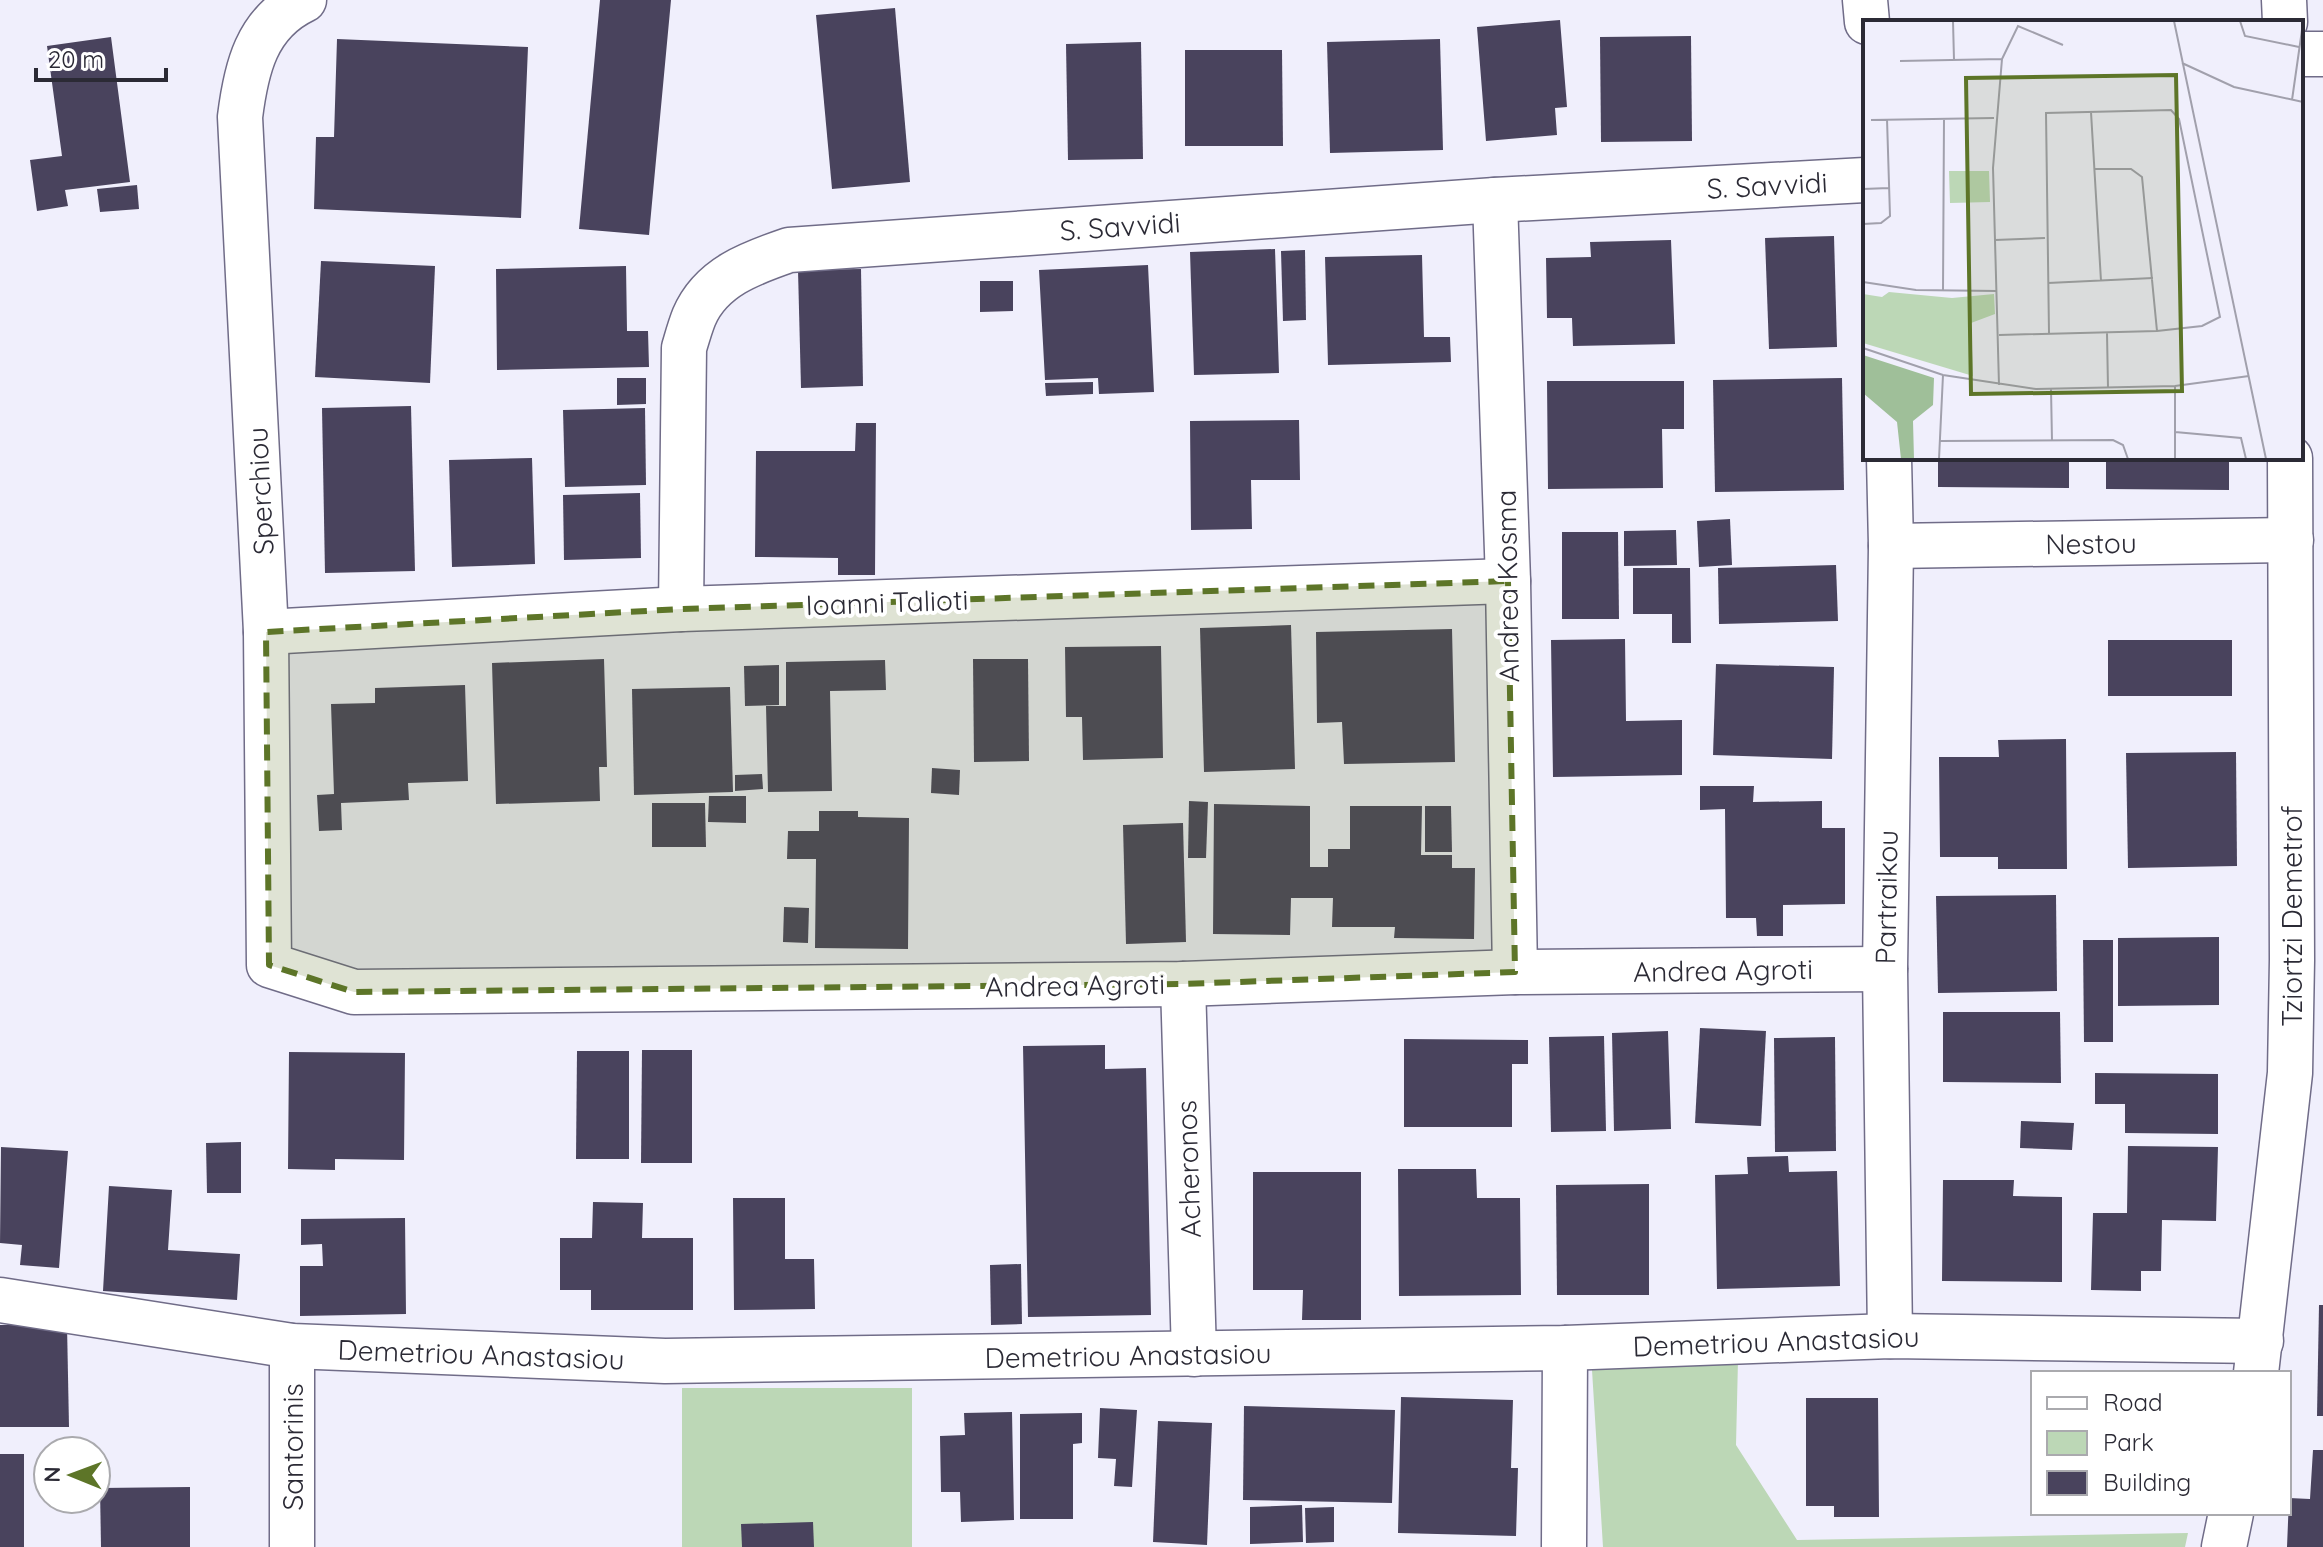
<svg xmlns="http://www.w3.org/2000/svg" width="2323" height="1547" viewBox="0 0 2323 1547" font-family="Quicksand,sans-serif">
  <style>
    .green { fill: #bcd7b6 }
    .building { fill: #49435d }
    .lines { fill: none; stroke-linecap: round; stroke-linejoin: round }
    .minor-casing { stroke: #706c88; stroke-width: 47 }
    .minor { stroke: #fff; stroke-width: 44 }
    .marked { fill: #5d7528; fill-opacity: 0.2; stroke: #5d7528; stroke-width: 6; stroke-dasharray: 16 10; stroke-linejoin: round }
    .labels { text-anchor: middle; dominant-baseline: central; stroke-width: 8; stroke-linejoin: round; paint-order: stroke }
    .street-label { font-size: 28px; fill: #2b2a35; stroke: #fff }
    .inset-road { fill: none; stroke: #a1a0ac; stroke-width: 2 }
    .view { fill: #5d7528; fill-opacity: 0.15; stroke: #5d7528; stroke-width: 4 }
    .inset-edge { fill: none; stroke: #2b2a35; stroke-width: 4 }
  </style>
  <rect width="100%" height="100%" fill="#f0effc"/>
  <!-- green -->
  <g class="green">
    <polygon points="1738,1360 1736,1445 1797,1540 2188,1533 2185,1547 1603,1547 1592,1370"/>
    <rect x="682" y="1388" width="230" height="159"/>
  </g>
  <!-- building -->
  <g class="building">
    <polygon points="600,0 671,0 649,235 579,229"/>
    <polygon points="895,8 910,182 832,189 816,15"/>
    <polygon points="1560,20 1567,107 1555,108 1557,135 1486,141 1477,27"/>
    <polygon points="1691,36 1692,141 1601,142 1600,37"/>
    <polygon points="111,37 130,182 65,190 68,206 37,211 30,160 62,156 47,46"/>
    <polygon points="337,39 528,47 521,218 314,209 316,137 334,137"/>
    <polygon points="1440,39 1443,150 1330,153 1327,42"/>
    <polygon points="1141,42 1143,159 1068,160 1066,44"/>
    <polygon points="1185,50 1282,50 1283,146 1185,146"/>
    <polygon points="137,185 139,209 100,212 97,189"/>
    <polygon points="1834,236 1837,347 1769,349 1765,238"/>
    <polygon points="1671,240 1675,344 1573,346 1572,318 1547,318 1546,258 1591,257 1590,242"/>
    <polygon points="1275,249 1279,373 1194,375 1190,252"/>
    <polygon points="1305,250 1306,320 1283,321 1281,251"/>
    <polygon points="1422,255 1424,337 1450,337 1451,362 1328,365 1325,257"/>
    <polygon points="321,261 435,266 430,383 315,377"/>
    <polygon points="1148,265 1154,392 1099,394 1098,378 1045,380 1039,270"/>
    <polygon points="626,266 627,331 648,331 649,367 497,370 496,269"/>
    <polygon points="861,269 863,386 801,388 798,270"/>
    <polygon points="980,281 1013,281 1013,311 980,312"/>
    <polygon points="617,378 646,378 646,404 617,405"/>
    <polygon points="1842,378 1844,490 1715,492 1713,380"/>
    <polygon points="1547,381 1684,381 1684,429 1662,429 1663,488 1548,489"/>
    <polygon points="1093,382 1093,394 1046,396 1045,383"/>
    <polygon points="411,406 415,571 325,573 322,408"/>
    <polygon points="645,408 646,485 565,487 563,410"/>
    <polygon points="1299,420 1300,480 1251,480 1252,529 1191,530 1190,421"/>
    <polygon points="856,423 876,423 875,575 838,575 838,558 755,557 756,451 855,451"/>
    <polygon points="532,458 535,564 452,567 449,460"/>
    <polygon points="1938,458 2069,458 2069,488 1938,487"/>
    <polygon points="2106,458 2229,458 2229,490 2106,489"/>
    <polygon points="640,493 641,558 564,560 563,495"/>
    <polygon points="1730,519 1732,565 1699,567 1697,521"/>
    <polygon points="1676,530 1677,565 1624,566 1624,531"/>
    <polygon points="1562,532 1618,532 1619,619 1562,619"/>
    <polygon points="1836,565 1838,621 1719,624 1718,568"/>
    <polygon points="1633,568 1690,568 1691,643 1672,643 1672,614 1633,614"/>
    <polygon points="1291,625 1295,769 1204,772 1200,628"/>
    <polygon points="1452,629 1455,762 1344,764 1342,722 1317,723 1316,632"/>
    <polygon points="1625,639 1626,721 1682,720 1682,775 1553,777 1551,640"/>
    <rect x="2108" y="640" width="124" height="56"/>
    <polygon points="1161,646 1163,758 1083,760 1082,717 1066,717 1065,647"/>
    <polygon points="604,659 607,767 599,767 600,801 496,804 492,663"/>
    <polygon points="973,659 1028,659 1029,761 974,762"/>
    <polygon points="885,660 886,690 830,691 832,791 768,792 766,706 786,706 786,662"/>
    <polygon points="1716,664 1834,667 1832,759 1713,755"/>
    <polygon points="779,665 779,705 745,706 744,666"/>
    <polygon points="465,685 468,781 408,783 409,800 341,803 342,830 319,831 317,795 334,794 331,704 375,703 375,688"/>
    <polygon points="730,687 733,792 634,795 632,689"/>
    <polygon points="2066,739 2067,869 1998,869 1998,857 1940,857 1939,757 1999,757 1998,740"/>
    <polygon points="2236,752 2237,866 2128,868 2126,753"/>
    <polygon points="932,768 960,770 959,795 931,793"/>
    <polygon points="762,774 763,789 735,791 735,775"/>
    <polygon points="1700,786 1754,786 1753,802 1822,801 1822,828 1845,828 1845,904 1783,905 1783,936 1757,936 1756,918 1726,918 1725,809 1700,810"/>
    <polygon points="709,796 746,796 746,823 708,822"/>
    <polygon points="1189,801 1208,802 1206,858 1188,858"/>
    <polygon points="652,803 705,803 706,847 652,847"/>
    <polygon points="1214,804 1310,806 1310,867 1328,867 1328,849 1350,849 1350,806 1422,806 1421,855 1452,855 1452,868 1475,868 1474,939 1394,938 1395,927 1332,927 1333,898 1291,898 1290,935 1213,934"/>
    <polygon points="1425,806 1451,806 1452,852 1425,852"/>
    <polygon points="819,811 858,811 858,817 909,818 908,949 815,948 816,859 787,859 788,831 819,831"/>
    <polygon points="1183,823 1186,942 1126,944 1123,825"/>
    <polygon points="2056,895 2057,991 1938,993 1936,896"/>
    <polygon points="784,907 809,908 808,943 783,942"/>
    <polygon points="2219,937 2219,1005 2118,1006 2118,938"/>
    <polygon points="2083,940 2113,940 2113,1042 2084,1042"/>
    <polygon points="1943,1012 2060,1012 2061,1083 1943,1082"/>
    <polygon points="1700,1028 1766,1031 1761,1126 1695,1123"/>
    <polygon points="1668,1031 1671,1129 1614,1131 1612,1033"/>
    <polygon points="1604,1036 1606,1131 1551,1132 1549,1037"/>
    <polygon points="1835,1037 1836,1151 1775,1152 1774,1038"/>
    <polygon points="1404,1039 1528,1040 1528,1064 1512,1064 1512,1127 1404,1127"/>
    <polygon points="1105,1045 1105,1069 1146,1068 1151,1315 1028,1317 1023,1046"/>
    <polygon points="642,1050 692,1050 692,1163 641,1163"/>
    <polygon points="577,1051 629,1051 629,1159 576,1159"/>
    <polygon points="289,1052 405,1053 404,1160 335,1159 335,1170 288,1169"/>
    <polygon points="2095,1073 2218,1074 2218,1134 2125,1133 2125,1104 2095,1104"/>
    <polygon points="2021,1121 2074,1123 2072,1150 2020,1148"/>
    <polygon points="241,1142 241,1193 207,1193 206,1143"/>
    <polygon points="2128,1146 2218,1147 2216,1221 2162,1220 2161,1271 2141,1271 2141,1291 2091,1290 2093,1213 2127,1213"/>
    <polygon points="1,1147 68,1151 59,1268 20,1265 22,1245 0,1243"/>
    <polygon points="1788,1156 1789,1172 1837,1171 1840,1286 1717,1289 1715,1175 1748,1174 1747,1157"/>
    <polygon points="1398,1169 1476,1169 1477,1198 1520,1198 1521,1295 1399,1296"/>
    <polygon points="1253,1172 1361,1172 1361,1320 1302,1320 1303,1290 1253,1290"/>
    <polygon points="1943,1180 2014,1180 2013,1196 2062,1197 2062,1282 1942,1281"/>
    <polygon points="1649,1184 1649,1295 1557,1295 1556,1185"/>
    <polygon points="109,1186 172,1190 168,1250 240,1254 237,1300 103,1291"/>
    <polygon points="733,1198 785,1198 785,1259 814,1259 815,1309 734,1310"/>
    <polygon points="593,1202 643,1203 642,1238 693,1238 693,1310 591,1310 591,1290 560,1290 560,1238 592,1238"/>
    <polygon points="405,1218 406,1314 300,1316 300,1266 323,1266 322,1244 301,1245 301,1219"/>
    <polygon points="1021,1264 1022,1324 991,1325 990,1265"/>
    <polygon points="2319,1305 2323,1305 2323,1416 2317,1416"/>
    <polygon points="0,1325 67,1325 69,1427 0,1427"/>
    <polygon points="1401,1397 1513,1400 1511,1468 1518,1468 1516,1536 1398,1533"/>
    <polygon points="1806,1398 1878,1398 1879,1517 1834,1517 1834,1506 1806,1506"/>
    <polygon points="1244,1406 1395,1410 1392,1503 1243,1500"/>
    <polygon points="1100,1408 1137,1410 1132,1487 1114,1486 1116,1459 1098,1458"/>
    <polygon points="1012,1412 1014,1520 961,1522 960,1492 941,1492 940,1436 965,1435 964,1413"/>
    <polygon points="1082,1413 1082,1443 1073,1444 1073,1519 1020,1519 1020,1414"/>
    <polygon points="1158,1421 1212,1423 1207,1545 1153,1542"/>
    <polygon points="2313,1450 2323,1450 2323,1547 2287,1547 2289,1498 2310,1499"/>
    <rect x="0" y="1454" width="24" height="93"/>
    <polygon points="190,1487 190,1547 101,1547 100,1488"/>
    <polygon points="1302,1505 1303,1542 1250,1544 1250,1507"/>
    <polygon points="1334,1507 1334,1542 1306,1543 1305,1508"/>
    <polygon points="813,1522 814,1547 742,1547 741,1524"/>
  </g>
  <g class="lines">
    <defs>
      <g id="minor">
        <path d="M304 0C256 23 246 69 240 117L266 632 269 965 354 992 1183 984 1515 972 1885 969"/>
        <polyline points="1865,0 1867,22"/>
        <polyline points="2284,0 2285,22"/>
        <polyline points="2301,54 2323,54"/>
        <polyline points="1495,200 1508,581 1515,972"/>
        <polyline points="1889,458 1891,546 1885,969 1890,1336"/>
        <polyline points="1891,546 2291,540"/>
        <path d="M681 609 684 348C687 338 690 327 694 317 711 277 751 263 789 250L1495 200 1865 180"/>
        <polyline points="266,632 681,609 1508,581"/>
        <polyline points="1183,984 1194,1354"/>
        <polyline points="0,1300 292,1346 665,1361 1565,1348 1890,1336 2261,1341"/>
        <polyline points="292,1346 292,1547"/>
        <polyline points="2256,1373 2290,1073 2292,960 2290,458"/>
        <polyline points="1564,1547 1565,1348"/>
        <polyline points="2224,1547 2231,1513"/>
      </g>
    </defs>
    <!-- minor casing -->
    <use href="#minor" class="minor-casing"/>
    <!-- minor -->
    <use href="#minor" class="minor"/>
  </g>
  <!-- marked area -->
  <path class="marked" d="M1508 581 1515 972 1183 984 354 992 269 965 266 632 681 609Z"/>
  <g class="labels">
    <!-- street labels -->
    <g class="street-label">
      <text transform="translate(1767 185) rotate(-3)">S. Savvidi</text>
      <text transform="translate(1120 226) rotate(-4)">S. Savvidi</text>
      <text transform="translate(260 491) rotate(-93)">Sperchiou</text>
      <text transform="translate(2091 543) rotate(-1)">Nestou</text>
      <text transform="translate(1507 586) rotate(-91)">Andrea Kosma</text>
      <text transform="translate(887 602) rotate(-2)">Ioanni Talioti</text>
      <text transform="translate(1886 897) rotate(-89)">Partraikou</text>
      <text transform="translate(2291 916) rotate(-90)">Tziortzi Demetrof</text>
      <text transform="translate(1723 970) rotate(-1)">Andrea Agroti</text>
      <text transform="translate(1075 985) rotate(-1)">Andrea Agroti</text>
      <text transform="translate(1188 1169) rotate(-92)">Acheronos</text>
      <text transform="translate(1776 1341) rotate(-2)">Demetriou Anastasiou</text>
      <text transform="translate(481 1354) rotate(2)">Demetriou Anastasiou</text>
      <text transform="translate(1128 1355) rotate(-1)">Demetriou Anastasiou</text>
      <text transform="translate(292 1447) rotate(-90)">Santorinis</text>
    </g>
  </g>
  <!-- overview -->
  <g transform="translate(1863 20)">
    <rect width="440" height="440" fill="#f0effc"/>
    <path d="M86 151H126L127 182 87 183ZM26 272 89 278 131 274 132 294 108 303 110 356 0 323V274L19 277Z" fill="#bcd7b6"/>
    <path d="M0 335 71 358 70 385 50 401 51 439H38L34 402 0 373Z" fill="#9fbf99"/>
    <path class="inset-road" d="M90 1 91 40M311 1 403 439M377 1 382 16 436 27M37 41 139 39M319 43 371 67 440 82M429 80 440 3M228 92 238 261M8 100 131 98M232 149H268L279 157 294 311M0 169 26 168M0 204 18 203 27 196 24 99M132 220 182 218M0 262 53 270 134 271M185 263 290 258M80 271 81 98M244 313 245 368M136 315 294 311 339 306 357 297 316 99 308 90 183 93 186 313M0 328 80 355 173 369 312 366 386 356M136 365 130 148 139 39 155 6 200 25M312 366V439M188 369 189 421M312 412 378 418 383 439M77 421 250 420 260 425 265 439M76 439 80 355"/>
    <path class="view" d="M313 55 319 371 108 374 103 58Z"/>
    <rect width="440" height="440" class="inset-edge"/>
  </g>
  <!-- legend -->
  <rect x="2031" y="1371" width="260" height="144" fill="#ffffff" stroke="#aaaaae" stroke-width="2"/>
  <rect x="2047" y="1397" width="40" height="12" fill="#ffffff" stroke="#aaaaae" stroke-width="2"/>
  <text x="2103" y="1411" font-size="24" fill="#2b2a35">Road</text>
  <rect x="2047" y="1431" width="40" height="24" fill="#bcd7b6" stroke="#aaaaae" stroke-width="2"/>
  <text x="2103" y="1451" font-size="24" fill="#2b2a35">Park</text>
  <rect x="2047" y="1471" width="40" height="24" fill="#49435d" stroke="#aaaaae" stroke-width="2"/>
  <text x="2103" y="1491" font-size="24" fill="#2b2a35">Building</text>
  <!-- north arrow -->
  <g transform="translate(72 1475) rotate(271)"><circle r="38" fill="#ffffff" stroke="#aaaaae" stroke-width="2"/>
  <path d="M0-6L14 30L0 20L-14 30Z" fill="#5d7528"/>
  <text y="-12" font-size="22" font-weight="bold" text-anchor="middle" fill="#2b2a35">N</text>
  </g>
  <!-- scale -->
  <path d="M36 68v12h130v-12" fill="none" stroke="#2b2a35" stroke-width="4"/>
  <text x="48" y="68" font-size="24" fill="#2b2a35" stroke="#ffffff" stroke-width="6" paint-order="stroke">20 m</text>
</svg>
